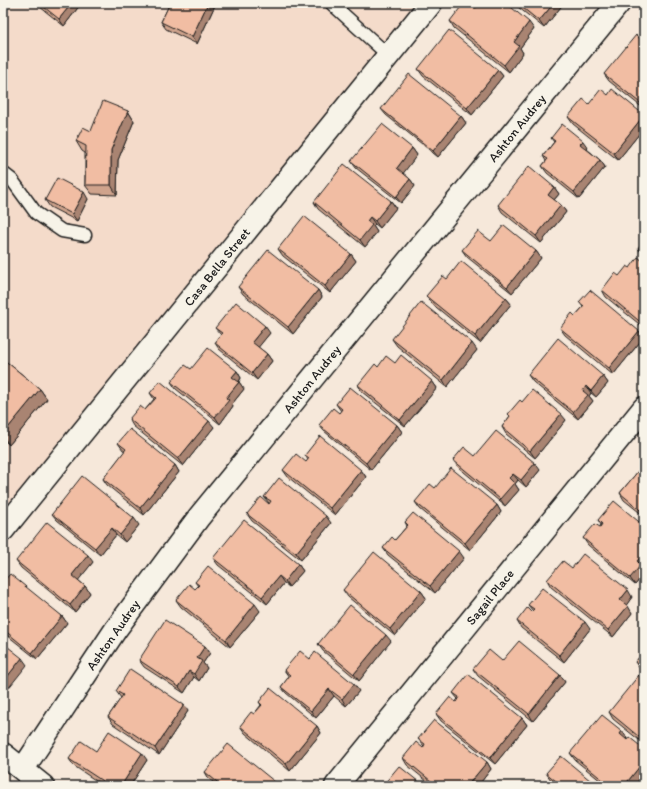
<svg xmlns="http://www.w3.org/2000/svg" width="647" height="789" viewBox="0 0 647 789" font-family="Itim,sans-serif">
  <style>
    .built { fill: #f4dbca }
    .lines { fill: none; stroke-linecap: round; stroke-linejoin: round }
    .lane-casing { stroke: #1c1c1c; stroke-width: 15 }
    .street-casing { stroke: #1c1c1c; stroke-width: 25 }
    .lane { stroke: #f7f3e8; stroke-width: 12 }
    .street { stroke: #f7f3e8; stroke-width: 22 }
    .wall { fill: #cfa38c; stroke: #1c1c1c }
    .shaded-wall { fill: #a98472; stroke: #1c1c1c }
    .building { fill: #f1bda3; stroke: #1c1c1c }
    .labels { text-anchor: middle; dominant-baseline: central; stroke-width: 3; stroke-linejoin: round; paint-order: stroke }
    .street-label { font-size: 13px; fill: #1c1c1c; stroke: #f7f3e8 }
  </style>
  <rect width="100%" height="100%" fill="#f6e8da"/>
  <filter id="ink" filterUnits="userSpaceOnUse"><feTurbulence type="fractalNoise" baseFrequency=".025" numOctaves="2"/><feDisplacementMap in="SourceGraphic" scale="8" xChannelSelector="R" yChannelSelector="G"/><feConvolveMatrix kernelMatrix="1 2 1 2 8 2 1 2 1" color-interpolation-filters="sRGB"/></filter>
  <g filter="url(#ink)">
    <!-- built -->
    <polygon class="built" points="3,3 444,3 3,548"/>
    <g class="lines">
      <defs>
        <g id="lane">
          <polyline points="331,3 388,55"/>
          <polyline points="3,173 12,180 36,213 62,231 85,235"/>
        </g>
        <g id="street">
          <polyline points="3,530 431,3"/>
          <polyline points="3,754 43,786"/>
          <polyline points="23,769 116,629 199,517 619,3"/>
          <polyline points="336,786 644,408"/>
        </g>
      </defs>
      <!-- lane casing -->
      <use href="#lane" class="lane-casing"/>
      <!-- street casing -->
      <use href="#street" class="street-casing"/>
      <!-- lane -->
      <use href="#lane" class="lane"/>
      <!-- street -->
      <use href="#street" class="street"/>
    </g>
    <!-- wall -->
    <g class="wall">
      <polygon points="35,3 79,3 80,5 64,26"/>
      <polygon points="170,3 216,3 197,44 166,29 161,22"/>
      <polygon points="513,3 564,3 544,28"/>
      <polygon points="476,8 534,29 520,48 523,53 509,72 454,28 450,21"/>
      <polygon points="644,42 644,109 609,81 604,74"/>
      <polygon points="418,69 498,70 503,76 472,115 423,76"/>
      <polygon points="608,95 644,115 644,128 618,160 573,124 568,117 589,104"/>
      <polygon points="381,109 461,116 466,123 438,157 386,115"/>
      <polygon points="128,111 134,121 118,160 117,195 92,194 85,185 85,153 82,151 76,141 91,131"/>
      <polygon points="551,138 588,148 587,149 600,160 605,167 579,199 547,173 542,166 546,161 543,156 554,142"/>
      <polygon points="412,148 417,155 403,173 410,179 415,186 401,203 356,168 351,161"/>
      <polygon points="554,187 559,194 554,200 561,205 566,212 541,243 502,212 498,205"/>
      <polygon points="88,199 77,221 50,207 45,200"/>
      <polygon points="391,201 396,208 380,228 375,224 373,226 377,232 365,247 318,209 314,202"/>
      <polygon points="491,241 536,251 541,258 512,293 467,257 462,250"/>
      <polygon points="644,241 644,256 638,248"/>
      <polygon points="278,249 351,254 356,261 330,293 283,256"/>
      <polygon points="644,262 644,328 606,297 602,290 630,268"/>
      <polygon points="447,279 506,298 511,304 480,343 431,303 426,296"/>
      <polygon points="238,287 318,290 322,297 293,334 243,294"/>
      <polygon points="579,302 639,331 644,337 613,375 565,335 560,328 575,316 583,307"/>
      <polygon points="215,328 270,333 258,347 267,354 272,361 257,380 219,349 215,343 221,335"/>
      <polygon points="392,339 477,350 447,387 397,346"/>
      <polygon points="3,359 40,389 47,399 9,445 3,439"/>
      <polygon points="395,363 432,381 437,388 405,426 362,392 358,385 378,367"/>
      <polygon points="191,369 237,371 241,378 239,382 244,389 232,404 233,406 220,424 176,389 171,382"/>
      <polygon points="528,375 603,376 608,383 596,397 591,393 589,396 593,401 578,419 533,382"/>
      <polygon points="150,393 214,427 183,466 133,426 129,419 145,410 154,399"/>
      <polygon points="336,404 397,425 402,432 371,470 324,431 319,425 339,413 341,411"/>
      <polygon points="508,414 566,420 535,458 506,434 502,427 510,416"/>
      <polygon points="118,443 175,465 179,472 144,515 107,485 103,479 125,451 123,450"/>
      <polygon points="305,455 361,470 366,477 335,515 288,477 283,470 306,462 308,460"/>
      <polygon points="475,456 540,470 526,487 518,480 515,484 519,490 505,506 458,467 453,460"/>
      <polygon points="644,464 644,516 624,500 620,493"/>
      <polygon points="435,488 497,505 501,512 470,550 420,509 415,502"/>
      <polygon points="264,497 331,523 301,560 252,521 247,514 269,504 269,503"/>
      <polygon points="52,514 139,525 125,542 116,535 100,555 57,520"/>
      <polygon points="598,520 644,526 643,567 644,569 644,574 635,585 588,545 583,538 600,527 601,525"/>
      <polygon points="405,522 464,558 435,593 388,555 383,548 395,540 407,526"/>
      <polygon points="213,558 298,564 303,571 289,587 284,583 267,604 218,565"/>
      <polygon points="16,561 93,562 78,580 85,586 90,593 75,612 21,568"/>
      <polygon points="572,568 632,597 626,605 632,613 613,637 551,587 547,580"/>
      <polygon points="3,582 62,616 67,623 37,659 3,632"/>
      <polygon points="195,582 260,611 230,647 181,607 176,600 195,589 198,586"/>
      <polygon points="343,590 421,591 426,598 395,636 348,597"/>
      <polygon points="528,605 590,629 564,662 521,628 517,621 533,611"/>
      <polygon points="391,641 359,681 323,651 318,644"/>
      <polygon points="205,646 210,653 203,663 207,668 199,681 194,677 184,693 144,667 139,660"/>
      <polygon points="644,652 644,672 640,669 635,662"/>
      <polygon points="310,659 359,691 346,706 334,696 316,718 286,693 281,687 289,677 284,670"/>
      <polygon points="502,661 560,675 565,682 533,721 478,676 473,669"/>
      <polygon points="644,679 644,744 613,719 609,712"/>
      <polygon points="116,691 188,711 159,755 113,724 108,717 121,698"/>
      <polygon points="453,693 522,718 527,725 495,764 441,721 436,714 456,702 458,699"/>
      <polygon points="259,702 317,726 321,733 290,771 245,733 240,726 254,714 261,705"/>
      <polygon points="627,738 626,739 634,786 607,786 575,760 570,753"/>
      <polygon points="418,739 487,762 491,769 478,786 433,786 407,765 403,758 423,748 424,746"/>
      <polygon points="96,751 147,760 130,786 104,786 74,766 69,759"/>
      <polygon points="205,772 278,786 218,786 209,779"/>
      <polygon points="546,773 597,786 559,786 551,780"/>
    </g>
    <!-- shaded-wall -->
    <g class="shaded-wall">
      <polygon points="72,3 79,3 80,5 64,26 59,19"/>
      <polygon points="208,3 216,3 197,44 192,37"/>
      <polygon points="554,3 564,3 544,28 539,21"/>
      <polygon points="529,22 534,29 520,48 523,53 509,72 504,65 514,42"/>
      <polygon points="498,70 503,76 472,115 467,108"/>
      <polygon points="128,111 134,121 118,160 117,195 111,185 111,150"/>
      <polygon points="644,115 644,128 618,160 614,153"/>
      <polygon points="461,116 466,123 438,157 433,151"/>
      <polygon points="583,141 588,148 585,151 580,144"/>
      <polygon points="412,148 417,155 402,175 397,168"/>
      <polygon points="600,160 605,167 579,199 574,192"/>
      <polygon points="410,179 415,186 401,203 396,197"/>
      <polygon points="554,187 559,194 553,201 548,195"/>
      <polygon points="84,192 88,199 77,221 72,214"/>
      <polygon points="391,201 396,208 380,228 375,221"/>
      <polygon points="561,205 566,212 541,243 536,236"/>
      <polygon points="370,217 375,224 373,226 377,232 365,247 360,240 367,221"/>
      <polygon points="536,251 541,258 512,293 507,287"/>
      <polygon points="351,254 356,261 330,293 325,286"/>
      <polygon points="318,290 322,297 293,334 288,327"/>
      <polygon points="506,298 511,304 480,343 475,336"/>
      <polygon points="265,326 270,333 257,349 252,342"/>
      <polygon points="639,331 644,337 613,375 609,368"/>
      <polygon points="472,343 477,350 447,387 443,380"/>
      <polygon points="267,354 272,361 257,380 252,373"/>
      <polygon points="237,371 241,378 237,384 232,377"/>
      <polygon points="603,376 608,383 596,397 591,391"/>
      <polygon points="432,381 437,388 405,426 400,420"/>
      <polygon points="239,382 244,389 232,404 233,406 220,424 215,417 226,398"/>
      <polygon points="586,386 591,393 589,396 593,401 578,419 573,412 583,391"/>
      <polygon points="40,389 47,399 9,445 3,436 3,434"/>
      <polygon points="561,414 566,420 535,458 530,451"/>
      <polygon points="209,421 214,427 183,466 178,459"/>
      <polygon points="397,425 402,432 371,470 366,463"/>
      <polygon points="535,463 540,470 526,487 521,480"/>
      <polygon points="175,465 179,472 144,515 140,508"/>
      <polygon points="361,470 366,477 335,515 330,508"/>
      <polygon points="513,474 518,480 515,484 519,490 505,506 500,499 509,478"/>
      <polygon points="497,505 501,512 470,550 465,543"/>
      <polygon points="326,516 331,523 301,560 296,553"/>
      <polygon points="134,518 139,525 125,542 120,535"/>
      <polygon points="112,528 116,535 100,555 95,548"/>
      <polygon points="459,551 464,558 435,593 430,586"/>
      <polygon points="644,553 644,566 643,567 644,569 644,574 635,585 630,578 637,561"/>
      <polygon points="88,555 93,562 77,582 72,575"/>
      <polygon points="298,564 303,571 289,587 285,581"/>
      <polygon points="279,576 284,583 267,604 262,597"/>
      <polygon points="85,586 90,593 75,612 70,605"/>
      <polygon points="628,590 632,597 625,607 620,600"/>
      <polygon points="421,591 426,598 395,636 390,629"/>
      <polygon points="255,604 260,611 230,647 226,640"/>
      <polygon points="628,606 632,613 613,637 608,630"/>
      <polygon points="62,616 67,623 37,659 32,653"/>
      <polygon points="585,622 590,629 564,662 559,655"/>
      <polygon points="386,635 391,641 359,681 354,674"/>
      <polygon points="205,646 210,653 203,663 207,668 199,681 194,674 197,658"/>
      <polygon points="22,658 27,665 3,695 3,682"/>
      <polygon points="189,671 194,677 184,693 179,687"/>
      <polygon points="560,675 565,682 533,721 529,714"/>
      <polygon points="354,684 359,691 346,706 342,699"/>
      <polygon points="329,689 334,696 316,718 311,711"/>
      <polygon points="184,705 188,711 159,755 155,748"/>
      <polygon points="522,718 527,725 495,764 490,758"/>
      <polygon points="317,726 321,733 290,771 286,764"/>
      <polygon points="622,731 627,738 624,741 620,734"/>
      <polygon points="142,753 147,760 130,786 121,786"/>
      <polygon points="644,761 644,774 634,786 624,786"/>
      <polygon points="487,762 491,769 478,786 467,786"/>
      <polygon points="275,782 278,786 271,786"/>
    </g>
    <!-- building -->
    <g class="building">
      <polygon points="39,3 72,3 59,19"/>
      <polygon points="170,3 208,3 192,37 161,22"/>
      <polygon points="464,3 469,3 476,8 480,3 506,3 529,22 514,42 519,46 504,65 450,21"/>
      <polygon points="517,3 554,3 539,21"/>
      <polygon points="449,30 498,70 467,108 418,69"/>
      <polygon points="636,35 644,42 644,106 604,74"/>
      <polygon points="409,74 461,116 433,151 381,109"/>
      <polygon points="601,89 608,95 612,89 644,115 614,153 568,117 583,99 589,104"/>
      <polygon points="103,101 128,111 111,150 111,185 85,185 86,146 76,141 83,127 91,131"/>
      <polygon points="382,124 412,148 397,168 410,179 396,197 351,161"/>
      <polygon points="562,124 583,141 580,144 600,160 574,192 542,166 548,159 543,156 555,141 551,138"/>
      <polygon points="344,164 391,201 375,221 370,217 367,221 372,225 360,240 314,202"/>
      <polygon points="529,166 554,187 548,195 561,205 536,236 498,205"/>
      <polygon points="57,178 84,192 72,214 45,200"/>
      <polygon points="304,216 351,254 325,286 278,249"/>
      <polygon points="504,225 536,251 507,287 462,250 478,231 491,241"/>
      <polygon points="644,241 644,253 638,248"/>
      <polygon points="268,250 318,290 288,327 238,287"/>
      <polygon points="638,257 644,262 644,325 602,290 615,273 619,276 627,266 630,268"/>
      <polygon points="461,261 506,298 475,336 426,296 443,276 447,279"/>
      <polygon points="590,290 639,331 609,368 560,328 572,313 575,316 584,306 579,302"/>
      <polygon points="236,302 265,326 252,342 267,354 252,373 215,343 222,333 215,328"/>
      <polygon points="421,302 472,343 443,380 392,339"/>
      <polygon points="558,338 603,376 591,391 586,386 583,391 588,395 573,412 528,375"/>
      <polygon points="208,348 237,371 232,377 239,382 226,398 229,400 215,417 171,382 185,365 191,369"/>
      <polygon points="401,355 432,381 400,420 358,385 375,364 378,367 386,356 395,363"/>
      <polygon points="3,359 40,389 3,434"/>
      <polygon points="160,381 209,421 178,459 129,419 140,406 145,410 156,398 150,393"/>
      <polygon points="350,387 397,425 366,463 319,425 333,408 339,413 342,409 336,404"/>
      <polygon points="532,390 561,414 530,451 502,427 510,416 508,414 520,400 522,402"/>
      <polygon points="130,429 175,465 140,508 103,479 126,449 118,443"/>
      <polygon points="496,431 535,463 521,480 513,474 509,478 514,483 500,499 453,460 464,447 475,456"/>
      <polygon points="320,436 361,470 330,508 283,470 296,454 306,462 309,458 305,455"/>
      <polygon points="644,464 644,513 620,493"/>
      <polygon points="451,468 497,505 465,543 415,502 430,484 435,488"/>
      <polygon points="82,476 134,518 120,535 112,528 95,548 52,514"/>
      <polygon points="279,478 326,516 296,553 247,514 261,497 269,504 271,501 264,497"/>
      <polygon points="614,501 644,526 644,553 637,561 641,565 630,578 583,538 595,524 600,527 602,524 598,520"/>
      <polygon points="413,513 459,551 430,586 383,548 392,537 395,540 408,525 405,522"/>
      <polygon points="244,520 298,564 285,581 279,576 262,597 213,558"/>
      <polygon points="47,522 88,555 72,575 85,586 70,605 16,561"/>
      <polygon points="374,552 421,591 390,629 343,590"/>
      <polygon points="583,554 628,590 620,600 628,606 608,630 547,580 563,561 572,568"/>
      <polygon points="208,566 255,604 226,640 176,600 189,584 195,589 199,585 195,582"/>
      <polygon points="10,574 62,616 32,653 3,629 3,582"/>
      <polygon points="542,588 585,622 559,655 517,621 527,608 531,612 534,609 528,605"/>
      <polygon points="350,605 386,635 354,674 318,644"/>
      <polygon points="165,620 205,646 197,658 202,661 194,674 189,671 179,687 139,660"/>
      <polygon points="519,641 560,675 529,714 473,669 489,650 502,661"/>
      <polygon points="3,643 22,658 3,682"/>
      <polygon points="300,651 310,659 315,652 354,684 342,699 329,689 311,711 281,687 290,675 284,670"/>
      <polygon points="644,652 644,670 635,662"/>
      <polygon points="130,669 184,705 155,748 108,717 123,695 116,691"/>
      <polygon points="468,674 522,718 490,758 436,714 450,697 456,702 459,697 453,693"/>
      <polygon points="639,675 644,679 644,741 609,712"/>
      <polygon points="270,688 317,726 286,764 240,726 251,712 254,714 262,705 259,702"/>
      <polygon points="602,715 622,731 620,734 627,740 629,737 644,749 644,761 624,786 610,786 570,753"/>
      <polygon points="434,720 487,762 467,786 437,786 403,758 416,742 423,748 425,744 418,739"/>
      <polygon points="109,731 142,753 121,786 110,786 69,759 81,741 96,751"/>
      <polygon points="228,744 275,782 271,786 222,786 205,772"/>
      <polygon points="561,756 597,786 560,786 561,785 546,773"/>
      <polygon points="399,766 424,786 386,786 384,784"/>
    </g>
  </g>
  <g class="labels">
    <!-- street labels -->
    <g class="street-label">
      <text transform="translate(517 128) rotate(-51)">Ashton Audrey</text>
      <text transform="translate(217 267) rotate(-51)">Casa Bella Street</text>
      <text transform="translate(312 379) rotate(-51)">Ashton Audrey</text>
      <text transform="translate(490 597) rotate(-51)">Sagail Place</text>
      <text transform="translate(113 635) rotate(-55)">Ashton Audrey</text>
    </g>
  </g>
  <!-- margin -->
  <rect width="647" height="789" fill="none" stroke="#f7f3e8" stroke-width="16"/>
  <rect x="8" y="8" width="631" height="773" fill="none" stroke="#1c1c1c" stroke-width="1.5" filter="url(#ink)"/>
</svg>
